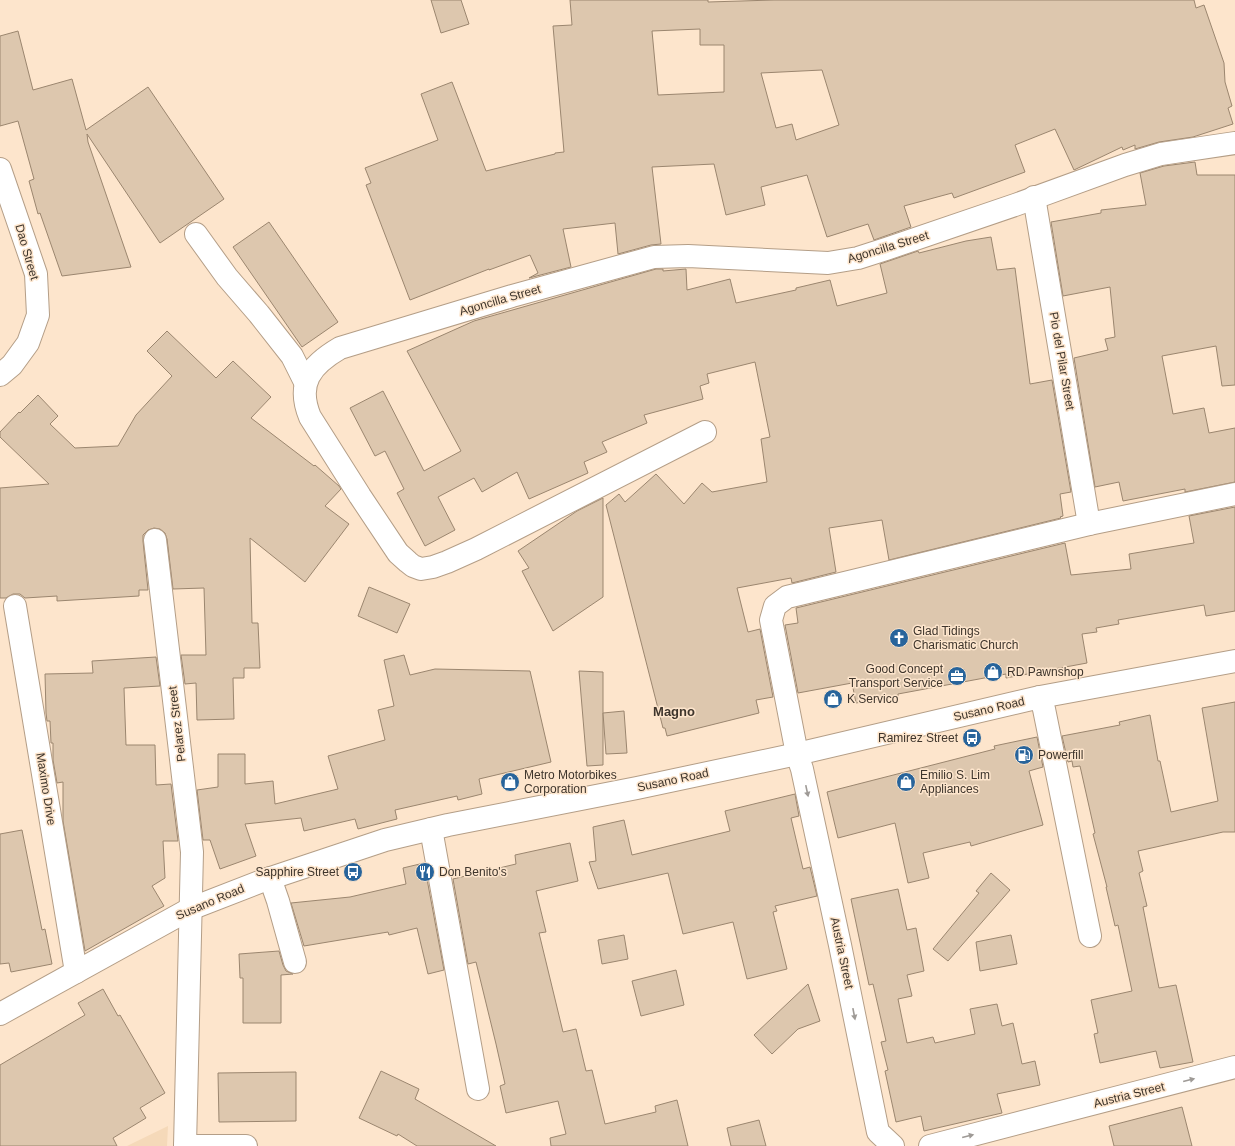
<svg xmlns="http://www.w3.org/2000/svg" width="1235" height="1146" viewBox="0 0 1235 1146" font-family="Helvetica,sans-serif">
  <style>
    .built { fill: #f5d9b9 }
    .building { fill: #ddc7ae; stroke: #9b866f; fill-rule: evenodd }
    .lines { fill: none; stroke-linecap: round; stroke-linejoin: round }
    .minor-casing { stroke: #b49e87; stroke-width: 24 }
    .major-casing { stroke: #b49e87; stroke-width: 24 }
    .minor { stroke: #fff; stroke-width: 22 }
    .major { stroke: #fff; stroke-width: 22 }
    .oneway { fill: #9e9a96 }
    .labels { text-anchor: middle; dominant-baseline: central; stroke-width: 3; stroke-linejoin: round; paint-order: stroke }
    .street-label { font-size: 12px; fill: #3e352c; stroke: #fde5cc }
    .poi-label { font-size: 12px; fill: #3e352c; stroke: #fde5cc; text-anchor: start }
    .neighbourhood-label { font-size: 13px; font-weight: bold; fill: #3e352c; stroke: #fde5cc }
  </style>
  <rect width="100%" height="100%" fill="#fde5cc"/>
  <!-- built -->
  <polygon class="built" points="168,1126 167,1146 127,1146"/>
  <!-- building -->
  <g class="building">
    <polygon points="431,0 461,0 469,24 441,33"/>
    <path d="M570 0H708V2L774 0H1194L1196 8 1204 5 1224 63 1225 82 1232 106 1228 108 1233 124 1193 137 1159 142 1135 149V145L1123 150 1122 147 1074 170 1055 129 1015 145 1025 172 954 198 952 193 904 206 911 227 874 240 868 224 827 237 807 175 761 187 765 205 726 215 714 164 652 167 661 244 651 245 618 254 615 223 563 229 571 267 529 278 538 273 530 255 489 270V269L410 300 366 185 371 183 365 168 438 140 421 94 452 82 486 171 555 154V153L564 152 553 26 572 25ZM700 29V45H724V92L658 95 652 31ZM822 70 839 125 796 140 792 124 776 128 761 73Z"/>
    <polygon points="18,31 33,90 72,79 86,130 148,87 224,199 160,243 87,134 88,142 131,267 62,276 40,213 38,214 29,181 34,179 18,121 0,126 0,36"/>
    <polygon points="1195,162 1197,175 1235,175 1235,385 1222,386 1216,346 1162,356 1173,414 1204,408 1209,433 1235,428 1235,482 1185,492 1185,489 1123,501 1119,482 1095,487 1074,358 1108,350 1105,339 1115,337 1110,287 1063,296 1051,222 1101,213 1101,210 1146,205 1140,173 1164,166"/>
    <polygon points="269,222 338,322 302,347 233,247"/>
    <polygon points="991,237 997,270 1015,268 1030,384 1052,380 1071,492 1060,494 1063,516 1060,517 1061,518 889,560 882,520 829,528 836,572 792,583 791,578 737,588 748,632 760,629 773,697 756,700 759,713 667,736 665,728 663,728 606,505 619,494 625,502 656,474 684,504 702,483 712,492 767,482 761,439 770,437 755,362 707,374 709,383 700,386 703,399 644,415 647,423 602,442 607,452 584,462 588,473 529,499 517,472 482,492 474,478 438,497 455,530 425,546 397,493 404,489 385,451 375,456 350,408 383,391 424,471 461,451 407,351 474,321 656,269 663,269 663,271 686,269 687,290 730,279 736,303 796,290 796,288 830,280 837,306 887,293 880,264 918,251 919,253 966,241"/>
    <polygon points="167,331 216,378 233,361 271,397 251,418 314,466 315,465 339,486 341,489 325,506 349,524 305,582 250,538 252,623 258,623 260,668 244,668 244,678 233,678 234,719 197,720 196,683 185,684 181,655 206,655 204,588 173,589 167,539 165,533 160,529 154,528 148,530 143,535 143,541 148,590 139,590 139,596 57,601 57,596 25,598 20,594 13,594 6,598 0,598 0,488 49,484 0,437 0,432 19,412 20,413 38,395 58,416 50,424 75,448 118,446 136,415 172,376 147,351"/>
    <polygon points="603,498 603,597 553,631 522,571 529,568 518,551 577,511"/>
    <polygon points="1235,507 1235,611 1206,616 1204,605 1118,620 1119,624 1096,628 1097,632 1082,634 1087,663 1006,678 1006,674 898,694 898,696 856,703 852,683 798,693 785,625 798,623 796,608 1065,543 1071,575 1131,569 1129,554 1194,543 1189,516"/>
    <polygon points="369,587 410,604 397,633 358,616"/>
    <polygon points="404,655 410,675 435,669 530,671 551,762 479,779 482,794 458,800 457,796 395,810 397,819 358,829 355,819 304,831 301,818 245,824 256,856 220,869 210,840 203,840 197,790 218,787 218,754 245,754 245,784 273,781 275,804 338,789 328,756 385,740 378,710 394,706 384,660"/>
    <polygon points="156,657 160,686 124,688 126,745 155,745 156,785 171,784 178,841 163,841 165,878 152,886 164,906 85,951 63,821 63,782 57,783 53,760 53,743 51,743 50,721 47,721 46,713 45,674 93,673 92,661"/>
    <polygon points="579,671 603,672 603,765 587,766"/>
    <polygon points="1235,702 1235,832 1223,832 1138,851 1143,871 1139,873 1147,906 1143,907 1159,988 1176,985 1193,1062 1160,1068 1156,1051 1100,1063 1094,1034 1098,1033 1091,1000 1132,991 1118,925 1115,926 1106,887 1107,887 1093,834 1095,833 1080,766 1073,767 1072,761 1068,762 1062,736 1120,725 1119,722 1150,715 1158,761 1160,761 1171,812 1218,801 1202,708"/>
    <polygon points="624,711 627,753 606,754 603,713"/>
    <polygon points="1037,737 1043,767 1029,771 1043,825 971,846 970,842 923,853 929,878 908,883 895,823 838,838 827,792 995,749 994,746"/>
    <polygon points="795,794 799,816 791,818 803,869 810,867 817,896 775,906 777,911 773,912 787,969 747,979 733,922 683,934 668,873 598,889 589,862 596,861 593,827 624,820 632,855 730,831 725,811"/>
    <polygon points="22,830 42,930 45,929 52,964 11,972 9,963 0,964 0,834"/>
    <polygon points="570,843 578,881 536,891 546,932 539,933 563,1032 576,1029 586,1071 592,1070 605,1124 656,1112 655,1106 677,1100 688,1146 551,1146 550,1138 566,1134 558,1101 506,1113 500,1086 505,1084 496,1044 476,962 468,964 453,879 516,864 515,855"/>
    <polygon points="424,863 444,970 428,974 417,928 389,935 388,932 304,946 291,903 350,897 406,884 403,868"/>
    <polygon points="991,873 1010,890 948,961 933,949 979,893 976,891"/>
    <polygon points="898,889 907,930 916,928 924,971 907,975 912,996 898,999 907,1043 933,1037 935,1043 975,1034 970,1009 997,1004 1002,1026 1013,1023 1022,1064 1035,1061 1040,1085 997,1094 1002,1113 924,1131 921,1116 896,1122 885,1071 888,1070 881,1042 886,1041 873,984 869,985 851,899"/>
    <polygon points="624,935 628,959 602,964 598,940"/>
    <polygon points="1011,935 1017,964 980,971 976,942"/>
    <polygon points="279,951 283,965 286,971 293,974 281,975 281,1023 243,1023 243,978 240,978 239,954"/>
    <polygon points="676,970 684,1005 641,1016 632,981"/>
    <polygon points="808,984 820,1021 798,1029 772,1054 754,1035"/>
    <polygon points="103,989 118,1016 120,1015 165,1093 140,1108 146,1118 113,1138 117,1146 0,1146 0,1065 85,1015 78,1003"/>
    <polygon points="381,1071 419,1089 415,1099 496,1146 417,1146 398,1134 397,1136 359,1118"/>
    <polygon points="296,1072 296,1121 219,1122 218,1073"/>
    <polygon points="1182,1107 1192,1146 1114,1146 1109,1126"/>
    <polygon points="759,1120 766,1146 731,1146 727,1128"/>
  </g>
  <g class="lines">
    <defs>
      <g id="minor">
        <polyline points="0,169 36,274 38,315 28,343 12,365 0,375"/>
        <polyline points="1034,197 1089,524"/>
        <polyline points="196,234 227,277 259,314 292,356 305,382"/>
        <path d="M705 432 476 549 447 562 433 567 421 569 413 566 408 562 398 553 360 496 310 417C296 383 311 365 340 348L512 296 654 257 688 256 828 263 858 258 886 249 1015 205 1125 165 1161 154 1235 143"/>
        <polyline points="155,540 192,852 185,1146"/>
        <polyline points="15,606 76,972"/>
        <polyline points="1040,697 1044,709 1090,936"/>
        <polyline points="431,829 478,1089"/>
        <polyline points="270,878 278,901 295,962"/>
        <polyline points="185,1146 246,1146"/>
        <polyline points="893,1146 878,1132 840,945 802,769 797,754 771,620 775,606 787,597 1089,524 1235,494"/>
        <polyline points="930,1146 1235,1067"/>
      </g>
      <polyline id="major" points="0,1014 190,909 262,881 385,840 448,825 637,788 797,754 1040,697 1235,661"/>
    </defs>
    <!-- minor casing -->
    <use href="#minor" class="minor-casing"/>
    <!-- major casing -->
    <use href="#major" class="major-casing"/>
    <!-- minor -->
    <use href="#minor" class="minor"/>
    <!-- major -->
    <use href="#major" class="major"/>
  </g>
  <!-- one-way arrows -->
  <defs><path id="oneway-solid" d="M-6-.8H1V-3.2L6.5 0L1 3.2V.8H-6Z"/></defs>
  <g class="oneway">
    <use href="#oneway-solid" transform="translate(807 791) rotate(78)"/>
    <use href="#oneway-solid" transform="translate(854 1014) rotate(79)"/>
    <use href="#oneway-solid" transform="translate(1189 1080) rotate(-14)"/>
    <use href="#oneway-solid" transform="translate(968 1136) rotate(-14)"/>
  </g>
  <!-- icons -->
  <defs>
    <symbol id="church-disc" viewBox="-11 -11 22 22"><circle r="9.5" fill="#28649b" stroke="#fde5cc"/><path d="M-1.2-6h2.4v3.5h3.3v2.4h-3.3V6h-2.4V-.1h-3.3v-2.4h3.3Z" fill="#fff"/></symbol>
    <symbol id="shop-disc" viewBox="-11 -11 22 22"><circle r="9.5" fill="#28649b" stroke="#fde5cc"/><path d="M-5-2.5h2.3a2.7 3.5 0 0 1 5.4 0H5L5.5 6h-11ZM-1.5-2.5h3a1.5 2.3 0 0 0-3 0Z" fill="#fff"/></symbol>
    <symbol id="office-disc" viewBox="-11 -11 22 22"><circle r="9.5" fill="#28649b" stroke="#fde5cc"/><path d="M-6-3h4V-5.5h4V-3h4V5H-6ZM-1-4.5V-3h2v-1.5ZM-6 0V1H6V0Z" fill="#fff"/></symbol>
    <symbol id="bus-disc" viewBox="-11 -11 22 22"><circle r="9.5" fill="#28649b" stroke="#fde5cc"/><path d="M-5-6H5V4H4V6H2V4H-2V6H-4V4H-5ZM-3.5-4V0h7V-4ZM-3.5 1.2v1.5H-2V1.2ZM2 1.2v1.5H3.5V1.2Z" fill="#fff"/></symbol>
    <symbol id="fuel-disc" viewBox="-11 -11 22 22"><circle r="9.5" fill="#28649b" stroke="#fde5cc"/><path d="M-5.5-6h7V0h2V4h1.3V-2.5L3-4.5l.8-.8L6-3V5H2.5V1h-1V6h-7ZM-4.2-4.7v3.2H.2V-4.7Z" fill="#fff"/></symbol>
    <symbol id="restaurant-disc" viewBox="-11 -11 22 22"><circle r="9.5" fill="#28649b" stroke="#fde5cc"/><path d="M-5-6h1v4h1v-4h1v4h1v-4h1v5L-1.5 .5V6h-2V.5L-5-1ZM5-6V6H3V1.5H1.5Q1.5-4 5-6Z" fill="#fff"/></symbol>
  </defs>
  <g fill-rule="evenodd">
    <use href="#church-disc" x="888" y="627" width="22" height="22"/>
    <use href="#shop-disc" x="982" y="661" width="22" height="22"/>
    <use href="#office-disc" x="946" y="665" width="22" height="22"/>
    <use href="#shop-disc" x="822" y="688" width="22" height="22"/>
    <use href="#bus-disc" x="961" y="727" width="22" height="22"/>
    <use href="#fuel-disc" x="1013" y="744" width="22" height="22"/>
    <use href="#shop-disc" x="499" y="771" width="22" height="22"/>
    <use href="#shop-disc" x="895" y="771" width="22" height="22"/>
    <use href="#bus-disc" x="342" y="861" width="22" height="22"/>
    <use href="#restaurant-disc" x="414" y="861" width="22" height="22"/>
  </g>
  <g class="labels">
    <!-- street labels -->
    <g class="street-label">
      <text transform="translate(888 247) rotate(-17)">Agoncilla Street</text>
      <text transform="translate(27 252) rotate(74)">Dao Street</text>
      <text transform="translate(500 300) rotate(-16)">Agoncilla Street</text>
      <text transform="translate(1062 361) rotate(80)">Pio del Pilar Street</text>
      <text transform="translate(989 709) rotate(-13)">Susano Road</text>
      <text transform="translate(177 724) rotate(-97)">Pelarez Street</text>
      <text transform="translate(673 780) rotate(-12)">Susano Road</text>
      <text transform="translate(46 789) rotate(81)">Maximo Drive</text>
      <text transform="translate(210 902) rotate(-23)">Susano Road</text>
      <text transform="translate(842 953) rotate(78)">Austria Street</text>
      <text transform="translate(1129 1095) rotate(-14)">Austria Street</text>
    </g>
    <!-- poi labels -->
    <g class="poi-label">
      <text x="913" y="631">Glad Tidings<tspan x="913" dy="14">Charismatic Church</tspan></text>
      <text x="943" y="669" text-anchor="end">Good Concept<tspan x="943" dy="14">Transport Service</tspan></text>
      <text x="1007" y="672">RD Pawnshop</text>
      <text x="847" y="699">K Servico</text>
      <text x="958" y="738" text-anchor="end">Ramirez Street</text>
      <text x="1038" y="755">Powerfill</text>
      <text x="524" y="775">Metro Motorbikes<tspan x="524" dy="14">Corporation</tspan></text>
      <text x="920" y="775">Emilio S. Lim<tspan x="920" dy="14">Appliances</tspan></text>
      <text x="339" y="872" text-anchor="end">Sapphire Street</text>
      <text x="439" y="872">Don Benito's</text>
    </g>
    <!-- neighbourhood labels -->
    <g class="neighbourhood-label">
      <text x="674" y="711">Magno</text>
    </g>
  </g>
</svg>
